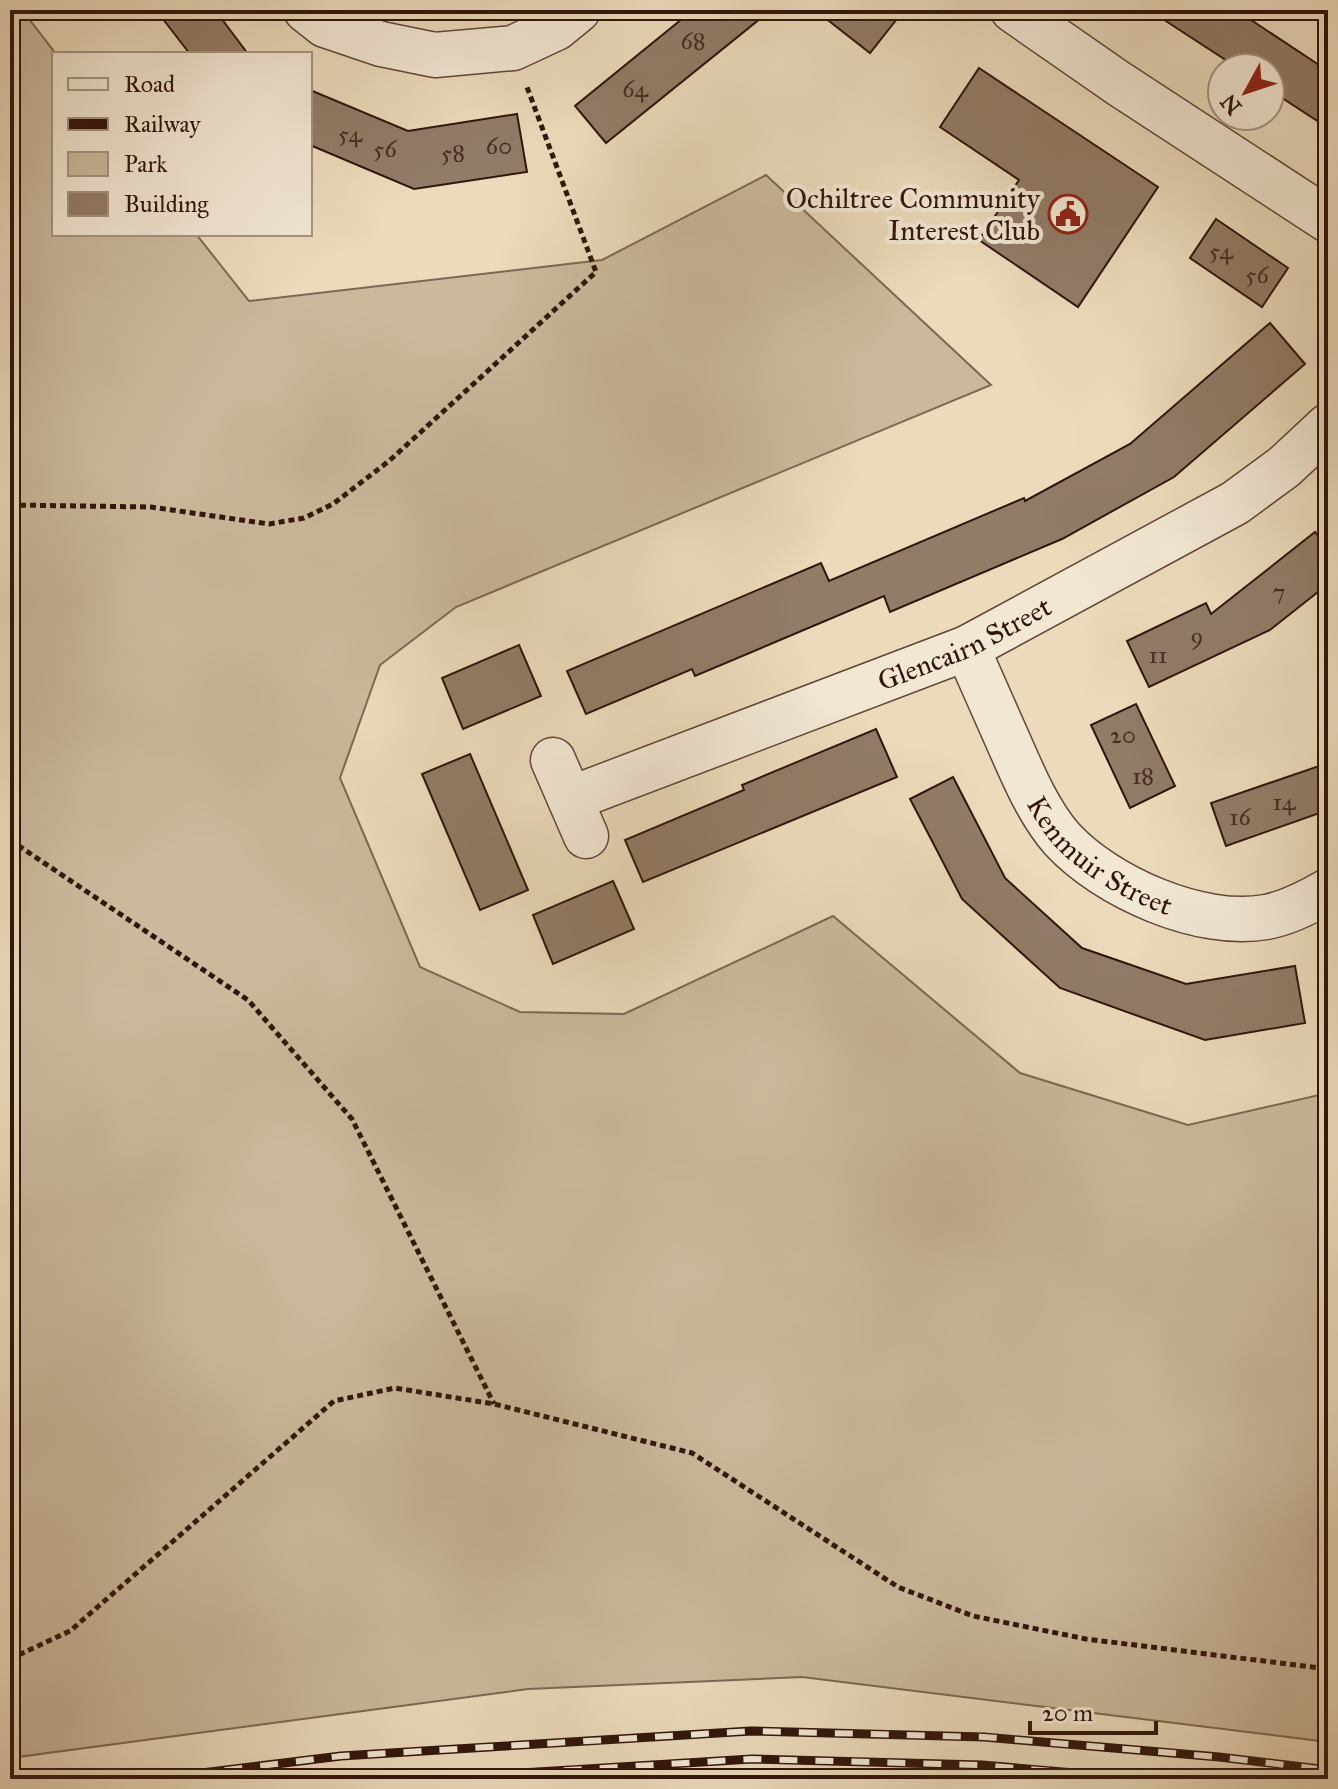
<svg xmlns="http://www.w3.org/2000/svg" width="1338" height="1789" viewBox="0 0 1338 1789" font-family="'IM FELL Great Primer',serif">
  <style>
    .green { fill: #cbb99d; stroke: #7e6754; stroke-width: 2 }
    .building { fill: #927b67; stroke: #31150c; stroke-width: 2 }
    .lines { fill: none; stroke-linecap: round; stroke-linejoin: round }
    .minor-casing { stroke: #604638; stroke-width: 47 }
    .path { stroke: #31150c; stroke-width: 5; stroke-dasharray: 6 4; stroke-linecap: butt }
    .minor { stroke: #f2e7d3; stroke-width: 44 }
    .rail-casing { stroke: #31150c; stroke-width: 9 }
    .rail { stroke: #f2e7d3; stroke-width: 6; stroke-dasharray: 18; stroke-linecap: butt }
    .labels { text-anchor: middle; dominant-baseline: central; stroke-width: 8; stroke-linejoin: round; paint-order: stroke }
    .number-label { font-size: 24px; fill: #492e23 }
    .poi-label { font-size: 28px; fill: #31150c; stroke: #f2e7d3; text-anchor: end }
    .street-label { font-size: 28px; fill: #31150c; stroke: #f2e7d3 }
  </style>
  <rect width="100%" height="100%" fill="#ebdabb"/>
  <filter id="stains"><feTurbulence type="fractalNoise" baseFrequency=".0025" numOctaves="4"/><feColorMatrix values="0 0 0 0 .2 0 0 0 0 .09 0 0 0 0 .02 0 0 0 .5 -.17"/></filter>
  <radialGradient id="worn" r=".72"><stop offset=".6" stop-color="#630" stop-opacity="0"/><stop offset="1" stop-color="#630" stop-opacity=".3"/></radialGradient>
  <!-- green -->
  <polygon class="green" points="10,10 22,10 56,54 54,54 54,234 196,234 249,301 602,260 766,175 991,385 456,607 380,665 340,778 420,967 520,1012 624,1014 833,916 1020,1073 1188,1125 1328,1093 1328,1742 802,1677 528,1689 10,1758"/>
  <!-- building -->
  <g class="building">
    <polygon points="156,10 215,10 248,54 190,54"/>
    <polygon points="693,10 771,10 606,143 575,106"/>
    <polygon points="815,10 904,10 870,53"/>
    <polygon points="1149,10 1236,10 1328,71 1328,128 1270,90 1270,68 1238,68"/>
    <polygon points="979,68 1158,187 1078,307 979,240 1019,180 940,127"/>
    <polygon points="310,90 408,131 517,114 527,172 414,189 310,145"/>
    <polygon points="1216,219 1288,268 1262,307 1190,258"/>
    <polygon points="1270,323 1305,364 1174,477 1062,539 890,612 884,596 695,676 692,669 586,714 567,671 821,563 829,581 1024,498 1025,501 1130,444"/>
    <polygon points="1315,532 1328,548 1328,584 1270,630 1149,687 1127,641 1206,603 1211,614"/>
    <polygon points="519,645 541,696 463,729 442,678"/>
    <polygon points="1136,704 1175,786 1130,808 1091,725"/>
    <polygon points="876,729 897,777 643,882 625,840 744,790 742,785"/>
    <polygon points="470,754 528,890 480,910 422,774"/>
    <polygon points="1328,763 1328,810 1226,846 1211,803"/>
    <polygon points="953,777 1005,878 1082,948 1186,984 1295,966 1305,1023 1205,1040 1060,988 962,899 931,839 910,799"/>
    <polygon points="613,881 634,929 553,964 533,915"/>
  </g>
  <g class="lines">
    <defs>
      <g id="minor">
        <polyline points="306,10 325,25 381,44 435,55 513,48 556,28 578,10"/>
        <polyline points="1013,10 1118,83 1328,220"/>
        <path id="s1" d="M967 648C981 680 995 712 1009 743 1023 775 1039 813 1062 839 1106 887 1201 929 1266 917 1288 913 1309 902 1328 891"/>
        <polyline points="553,760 586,836"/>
        <path id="s2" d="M570 799 967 648 1235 503 1284 467 1328 426"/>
      </g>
    </defs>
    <!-- minor casing -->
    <use href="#minor" class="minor-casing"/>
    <!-- path -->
    <g class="path">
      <polyline points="10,505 151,507 269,524 304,518 333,504 389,461 596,272 527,87"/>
      <polyline points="10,840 248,1000 352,1119 494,1404"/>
      <polyline points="10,1659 70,1631 334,1401 395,1388 494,1404 692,1453 898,1587 973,1616 1086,1639 1328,1669"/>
    </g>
    <!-- minor -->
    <use href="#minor" class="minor"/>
    <defs>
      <g id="rail">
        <polyline points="153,1779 341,1756 751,1731 984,1737 1219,1757 1328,1770"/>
        <polyline points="420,1779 752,1759 982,1765 1145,1779"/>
      </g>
    </defs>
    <!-- rail casing -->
    <use href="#rail" class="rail-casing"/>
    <!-- rail -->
    <use href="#rail" class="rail"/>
  </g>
  <!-- icons -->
  <defs>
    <symbol id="civic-ring" viewBox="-11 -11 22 22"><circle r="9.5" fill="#f2e7d3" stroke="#8f2418" stroke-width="1.5"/><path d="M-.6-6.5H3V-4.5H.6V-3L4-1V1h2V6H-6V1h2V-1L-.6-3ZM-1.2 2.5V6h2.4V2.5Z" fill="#8f2418"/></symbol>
  </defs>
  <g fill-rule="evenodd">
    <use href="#civic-ring" x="1046" y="192" width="44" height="44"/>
  </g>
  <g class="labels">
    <!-- number labels -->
    <g class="number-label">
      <text x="693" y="41">68</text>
      <text x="635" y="89">64</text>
      <text x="350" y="134">54</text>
      <text x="499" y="146">60</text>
      <text x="385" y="149">56</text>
      <text x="453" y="153">58</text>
      <text x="1221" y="251">54</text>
      <text x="1257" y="275">56</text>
      <text x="1279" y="592">7</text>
      <text x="1197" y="636">9</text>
      <text x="1158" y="655">11</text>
      <text x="1123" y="735">20</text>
      <text x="1143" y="776">18</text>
      <text x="1284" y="802">14</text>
      <text x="1240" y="817">16</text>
    </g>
    <!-- poi labels -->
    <g class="poi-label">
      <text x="1040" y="198">Ochiltree Community<tspan x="1040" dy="32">Interest Club</tspan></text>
    </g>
    <!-- street labels -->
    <g class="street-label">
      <text stroke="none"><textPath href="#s2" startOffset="424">Glencairn Street</textPath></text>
      <text stroke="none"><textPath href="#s1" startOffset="254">Kenmuir Street</textPath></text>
    </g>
  </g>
  <!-- margin -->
  <rect width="1338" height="1789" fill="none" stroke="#ebdabb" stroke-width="40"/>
  <rect x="12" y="12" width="1314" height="1765" fill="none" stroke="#31150c" stroke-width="4"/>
  <rect x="20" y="20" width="1298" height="1749" fill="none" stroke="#31150c" stroke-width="2"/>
  <!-- legend -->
  <rect x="52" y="52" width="260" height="184" fill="#f2e7d3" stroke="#a59383" stroke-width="2"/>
  <rect x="68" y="78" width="40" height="12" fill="#f2e7d3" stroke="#a59383" stroke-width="2"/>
  <text x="124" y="92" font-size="24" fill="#31150c">Road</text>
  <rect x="68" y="118" width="40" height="12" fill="#31150c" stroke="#a59383" stroke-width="2"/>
  <text x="124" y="132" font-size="24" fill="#31150c">Railway</text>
  <rect x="68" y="152" width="40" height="24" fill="#cbb99d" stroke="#a59383" stroke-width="2"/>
  <text x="124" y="172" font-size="24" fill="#31150c">Park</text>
  <rect x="68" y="192" width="40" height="24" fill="#927b67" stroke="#a59383" stroke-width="2"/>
  <text x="124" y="212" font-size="24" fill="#31150c">Building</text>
  <!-- north arrow -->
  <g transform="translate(1246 92) rotate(230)"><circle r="38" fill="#f2e7d3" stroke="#a59383" stroke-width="2"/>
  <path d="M0-6L14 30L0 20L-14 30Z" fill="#8f2418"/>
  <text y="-12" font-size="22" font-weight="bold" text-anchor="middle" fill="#31150c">N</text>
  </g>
  <!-- scale -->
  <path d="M1030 1721v12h126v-12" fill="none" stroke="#31150c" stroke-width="4"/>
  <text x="1042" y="1721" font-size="24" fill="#31150c" stroke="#f2e7d3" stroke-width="6" paint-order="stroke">20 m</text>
  <rect width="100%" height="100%" filter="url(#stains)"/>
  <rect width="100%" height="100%" fill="url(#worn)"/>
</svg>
